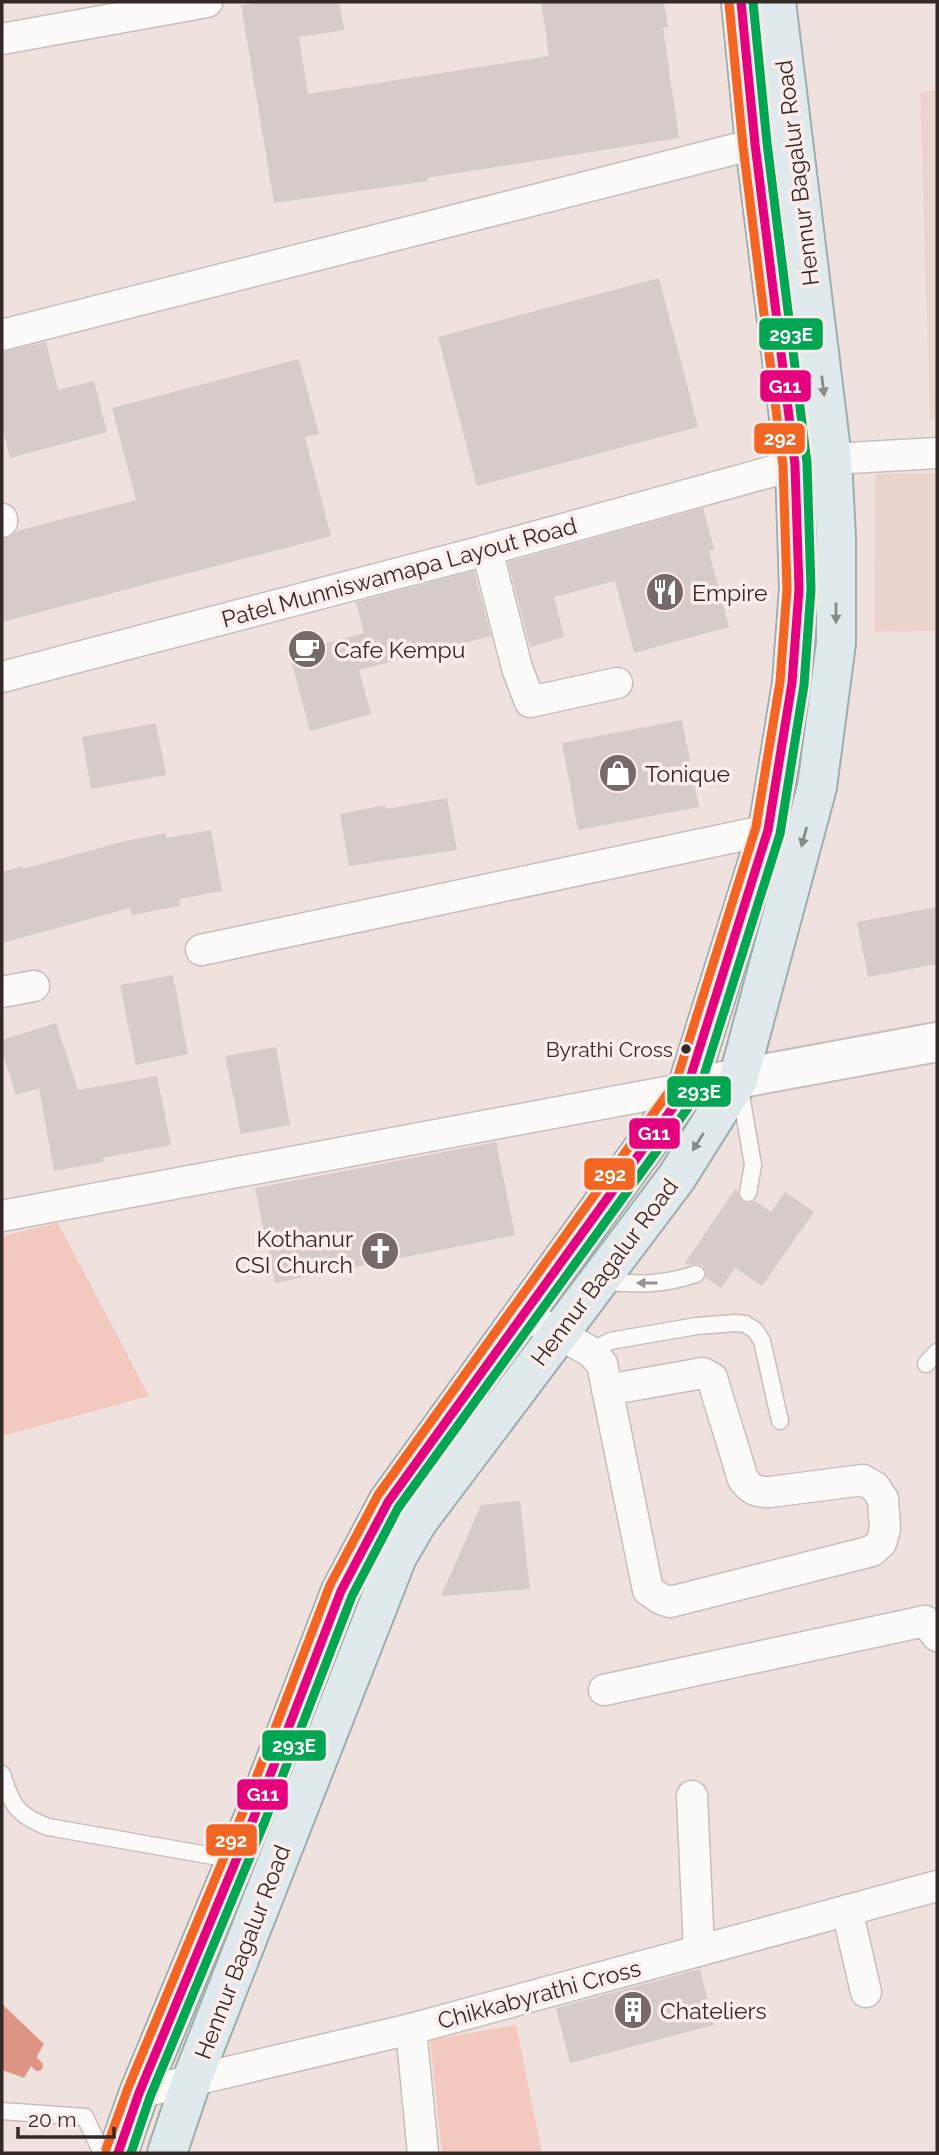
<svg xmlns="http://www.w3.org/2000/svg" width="939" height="2155" viewBox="0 0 939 2155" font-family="Raleway,sans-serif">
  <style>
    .built { fill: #ead5ce }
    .green { fill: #f3c8be }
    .water { fill: #de9584 }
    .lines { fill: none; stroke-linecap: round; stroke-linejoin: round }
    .stream { stroke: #de9584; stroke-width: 10 }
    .building { fill: #d5cbc8 }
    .lane-casing { stroke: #c8bebb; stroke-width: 19 }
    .street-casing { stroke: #c8bebb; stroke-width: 33 }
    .secondary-casing { stroke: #c8bebb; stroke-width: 42 }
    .primary-casing { stroke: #9eaeae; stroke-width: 42 }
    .lane { stroke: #fdfbfa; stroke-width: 16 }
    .street { stroke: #fdfbfa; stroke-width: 30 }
    .secondary { stroke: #fdfbfa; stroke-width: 38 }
    .primary { stroke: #e0eaec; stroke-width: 38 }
    .bus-1-casing { stroke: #fcedea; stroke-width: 14 }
    .bus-2-casing { stroke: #fcedea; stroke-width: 14 }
    .bus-3-casing { stroke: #fcedea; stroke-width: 14 }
    .bus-1 { stroke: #e5007d; stroke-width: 9 }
    .bus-2 { stroke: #00a651; stroke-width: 9 }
    .bus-3 { stroke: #f26522; stroke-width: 9 }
    .oneway { fill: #8a8a8a }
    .oneway2 { fill: #989291 }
    .bus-dot { fill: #332a28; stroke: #fcedea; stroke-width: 2.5 }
    .labels { text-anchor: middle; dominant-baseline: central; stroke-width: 7; stroke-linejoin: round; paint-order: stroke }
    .bus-label { font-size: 21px; fill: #332a28; stroke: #fcedea; text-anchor: end }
    .street-label { font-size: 23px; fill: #332a28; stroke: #fcedea }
    .poi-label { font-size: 23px; fill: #332a28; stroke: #fcedea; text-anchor: start }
    .line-badge { stroke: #fcedea; stroke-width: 2.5 }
    .badge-label { font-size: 19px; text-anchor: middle; font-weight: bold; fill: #fff }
  </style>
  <rect width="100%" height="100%" fill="#efe2de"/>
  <!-- built -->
  <g class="built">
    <polygon points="937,90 937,419 930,419 920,92"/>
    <polygon points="937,473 937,631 874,632 875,474"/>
  </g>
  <!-- green -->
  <g class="green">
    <polygon points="58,1223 149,1396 2,1436 2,1236"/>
    <polygon points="516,2025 542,2153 442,2153 430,2040"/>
  </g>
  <!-- water -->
  <polygon class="water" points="2,2004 44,2044 24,2078 2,2070"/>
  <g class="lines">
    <!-- stream -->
    <polyline class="stream" points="25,2052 38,2066"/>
  </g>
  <!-- building -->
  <g class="building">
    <polygon points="264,2 339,2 344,30 299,37 308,94 549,56 541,2 664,2 668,27 663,28 679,138 427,178 428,181 274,203 241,5"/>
    <polygon points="659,278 698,427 477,486 438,337"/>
    <polygon points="46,342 58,390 94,381 107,432 10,458 2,426 2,352"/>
    <polygon points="299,359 319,434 305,437 331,536 2,622 2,539 10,537 17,531 136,500 112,408"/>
    <polygon points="703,508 714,549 709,551 729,627 634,653 615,581 554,597 564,637 530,647 508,562"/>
    <polygon points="474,571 491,636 359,670 371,714 310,731 289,653 364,633 356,602"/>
    <polygon points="682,720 699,807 578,830 562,743"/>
    <polygon points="156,723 166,775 91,789 82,737"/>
    <polygon points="447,798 457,850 349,866 340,814 385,805 386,809"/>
    <polygon points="211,830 222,891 179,899 180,906 132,915 130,908 2,943 2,872 23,866 23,869 125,841 166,833 167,838"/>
    <polygon points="937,907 937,964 868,977 857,922"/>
    <polygon points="173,975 188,1054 136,1065 120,985"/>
    <polygon points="56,1023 78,1090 157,1076 171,1145 103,1158 103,1162 54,1171 39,1088 16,1095 2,1051 2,1040"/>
    <polygon points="276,1047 290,1125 241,1134 225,1056"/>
    <polygon points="496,1142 515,1235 275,1283 255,1188"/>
    <polygon points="736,1188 742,1201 747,1203 755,1201 771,1212 785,1192 814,1212 762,1286 735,1268 721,1288 706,1278 706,1272 703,1266 698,1264 688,1265 685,1263"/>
    <polygon points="520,1501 530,1589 441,1596 481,1505"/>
    <polygon points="700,1969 714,2025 570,2063 556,2008"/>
  </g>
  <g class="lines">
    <defs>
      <g id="lane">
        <polyline points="740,1089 753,1165 748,1193"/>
        <path d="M602 1282C638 1284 660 1286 696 1274"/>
        <polyline points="591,1352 610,1341 697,1326 735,1323 745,1324 755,1330 762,1341 780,1421"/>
        <polyline points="926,1364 937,1352"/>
        <path d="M2 1774C12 1806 17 1815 48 1827L236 1860"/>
        <polyline points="2,2111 85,2117 102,2153"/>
      </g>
      <g id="street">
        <polyline points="2,39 207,2"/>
        <polyline points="2,335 755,144"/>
        <polyline points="2,519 2,522"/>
        <polyline points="487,550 517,668 530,702 617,683"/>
        <polyline points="2,677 487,550 795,465 832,459 937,453"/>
        <polyline points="201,950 768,830"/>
        <polyline points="2,992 34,986"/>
        <polyline points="2,1216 687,1088"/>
        <path d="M524 1314 591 1352 602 1364 648 1590 661 1599 670 1602 872 1551 881 1543 885 1529 883 1499 875 1487 863 1480 770 1492C756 1492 751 1490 743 1479L712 1378 703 1373 607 1390"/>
        <polyline points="604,1690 925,1621 937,1636"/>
        <polyline points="692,1796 699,1951"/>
        <polyline points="847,1910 866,1992"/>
        <polyline points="411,2029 423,2153"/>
        <polyline points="139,2093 411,2029 937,1886"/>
      </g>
      <polyline id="secondary" points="687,1088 937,1042"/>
      <g id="primary">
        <polyline points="118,2153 139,2093 254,1817 341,1591 388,1502 687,1088 768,830 792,683 799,589 795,465 755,144 741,2"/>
        <polyline points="167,2153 191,2082 397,1557 418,1521 677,1177 738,1080 817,787 836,643 836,538 832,459 776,2"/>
      </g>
    </defs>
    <!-- lane casing -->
    <use href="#lane" class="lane-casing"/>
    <!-- street casing -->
    <use href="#street" class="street-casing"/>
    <!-- secondary casing -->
    <use href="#secondary" class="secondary-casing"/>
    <!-- primary casing -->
    <use href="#primary" class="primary-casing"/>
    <!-- lane -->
    <use href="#lane" class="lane"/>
    <!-- street -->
    <use href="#street" class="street"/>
    <!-- secondary -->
    <use href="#secondary" class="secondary"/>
    <!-- primary -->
    <use href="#primary" class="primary"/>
    <defs>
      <polyline id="bus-1" points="118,2153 139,2093 254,1817 341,1591 388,1502 687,1088 768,830 792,683 799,589 795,465 755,144 741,2"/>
      <polyline id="bus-2" points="131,2153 150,2097 265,1821 352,1596 398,1508 698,1094 780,834 804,685 811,589 807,463 767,143 753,2"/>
      <polyline id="bus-3" points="106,2149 128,2088 243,1812 330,1585 378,1495 676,1082 756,827 780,682 787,589 783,466 743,146 729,3"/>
    </defs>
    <!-- bus-1 casing -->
    <use href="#bus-1" class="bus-1-casing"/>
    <!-- bus-2 casing -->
    <use href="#bus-2" class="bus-2-casing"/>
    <!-- bus-3 casing -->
    <use href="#bus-3" class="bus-3-casing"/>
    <!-- bus-1 -->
    <use href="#bus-1" class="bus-1"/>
    <!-- bus-2 -->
    <use href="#bus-2" class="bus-2"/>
    <!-- bus-3 -->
    <use href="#bus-3" class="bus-3"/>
  </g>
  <!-- one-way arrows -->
  <defs><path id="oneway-solid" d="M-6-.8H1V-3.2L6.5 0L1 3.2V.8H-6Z" transform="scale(1.75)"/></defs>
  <g class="oneway">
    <use href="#oneway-solid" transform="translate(823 386) rotate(83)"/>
    <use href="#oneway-solid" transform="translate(836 613) rotate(90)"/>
    <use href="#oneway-solid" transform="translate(804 837) rotate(105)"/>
    <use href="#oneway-solid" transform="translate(698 1142) rotate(122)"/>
  </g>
  <use class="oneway2" href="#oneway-solid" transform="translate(647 1283) rotate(180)"/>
  <!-- icons -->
  <defs>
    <symbol id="restaurant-disc" viewBox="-11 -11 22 22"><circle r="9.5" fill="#756a68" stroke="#fcedea"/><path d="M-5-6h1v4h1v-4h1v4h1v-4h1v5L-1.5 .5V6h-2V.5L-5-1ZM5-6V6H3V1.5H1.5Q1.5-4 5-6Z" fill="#fff"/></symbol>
    <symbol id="cafe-disc" viewBox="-11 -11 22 22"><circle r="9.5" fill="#756a68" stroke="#fcedea"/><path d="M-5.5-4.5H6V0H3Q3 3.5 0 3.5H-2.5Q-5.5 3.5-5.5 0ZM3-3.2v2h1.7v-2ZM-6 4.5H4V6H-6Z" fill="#fff"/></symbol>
    <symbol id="shop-disc" viewBox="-11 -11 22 22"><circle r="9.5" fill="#756a68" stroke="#fcedea"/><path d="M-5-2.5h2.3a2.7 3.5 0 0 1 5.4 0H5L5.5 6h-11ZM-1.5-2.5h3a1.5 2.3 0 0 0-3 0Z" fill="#fff"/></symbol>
    <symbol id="church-disc" viewBox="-11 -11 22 22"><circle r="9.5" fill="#756a68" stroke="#fcedea"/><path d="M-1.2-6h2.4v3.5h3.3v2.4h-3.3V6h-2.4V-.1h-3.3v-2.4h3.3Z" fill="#fff"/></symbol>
    <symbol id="building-disc" viewBox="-11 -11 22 22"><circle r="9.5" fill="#756a68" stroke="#fcedea"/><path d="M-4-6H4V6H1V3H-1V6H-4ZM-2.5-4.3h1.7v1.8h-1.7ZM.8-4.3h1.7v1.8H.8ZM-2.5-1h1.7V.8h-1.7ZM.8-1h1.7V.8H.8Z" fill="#fff"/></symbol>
  </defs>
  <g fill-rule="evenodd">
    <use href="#restaurant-disc" x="643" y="570" width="44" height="44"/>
    <use href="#cafe-disc" x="285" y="627" width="44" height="44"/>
    <use href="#shop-disc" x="596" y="751" width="44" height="44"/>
    <use href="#church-disc" x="358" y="1229" width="44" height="44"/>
    <use href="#building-disc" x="611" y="1988" width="44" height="44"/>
  </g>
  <!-- markers -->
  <circle class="bus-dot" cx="686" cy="1049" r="6"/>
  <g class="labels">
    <!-- bus labels -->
    <g class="bus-label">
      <text x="673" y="1049">Byrathi Cross</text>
    </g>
    <!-- street labels -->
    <g class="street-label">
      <text transform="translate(797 173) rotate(-97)">Hennur Bagalur Road</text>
      <text transform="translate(399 572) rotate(-15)">Patel Munniswamapa Layout Road</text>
      <text transform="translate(604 1272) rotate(-53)">Hennur Bagalur Road</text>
      <text transform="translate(242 1952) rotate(-69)">Hennur Bagalur Road</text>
      <text transform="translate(539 1994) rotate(-15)">Chikkabyrathi Cross</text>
    </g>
    <!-- poi labels -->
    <g class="poi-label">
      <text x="692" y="592">Empire</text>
      <text x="334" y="649">Cafe Kempu</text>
      <text x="645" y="773">Tonique</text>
      <text x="353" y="1238" text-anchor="end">Kothanur<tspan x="353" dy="26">CSI Church</tspan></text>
      <text x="660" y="2010">Chateliers</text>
    </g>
  </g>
  <g class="line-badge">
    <rect x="758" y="317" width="66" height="34" rx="7" fill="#00a651"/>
    <rect x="759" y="369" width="53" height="34" rx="7" fill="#e5007d"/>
    <rect x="753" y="422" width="53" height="33" rx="7" fill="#f26522"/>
    <rect x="666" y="1075" width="66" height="33" rx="7" fill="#00a651"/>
    <rect x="628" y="1117" width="53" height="33" rx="7" fill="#e5007d"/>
    <rect x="583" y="1157" width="53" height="34" rx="7" fill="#f26522"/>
    <rect x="261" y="1729" width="66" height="33" rx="7" fill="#00a651"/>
    <rect x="236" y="1778" width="53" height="33" rx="7" fill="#e5007d"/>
    <rect x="205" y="1823" width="53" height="34" rx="7" fill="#f26522"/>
  </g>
  <g class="badge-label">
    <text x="791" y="341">293E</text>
    <text x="785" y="393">G11</text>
    <text x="780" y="445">292</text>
    <text x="699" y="1098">293E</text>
    <text x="654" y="1140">G11</text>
    <text x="610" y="1181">292</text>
    <text x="294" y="1752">293E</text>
    <text x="263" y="1801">G11</text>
    <text x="231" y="1847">292</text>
  </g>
  <!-- border -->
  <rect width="939" height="2155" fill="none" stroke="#332a28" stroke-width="7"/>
  <!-- scale -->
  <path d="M18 2127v10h96v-10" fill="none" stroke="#332a28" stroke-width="3.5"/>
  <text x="28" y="2127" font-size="21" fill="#332a28" stroke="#fcedea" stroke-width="5" paint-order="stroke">20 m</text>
</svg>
